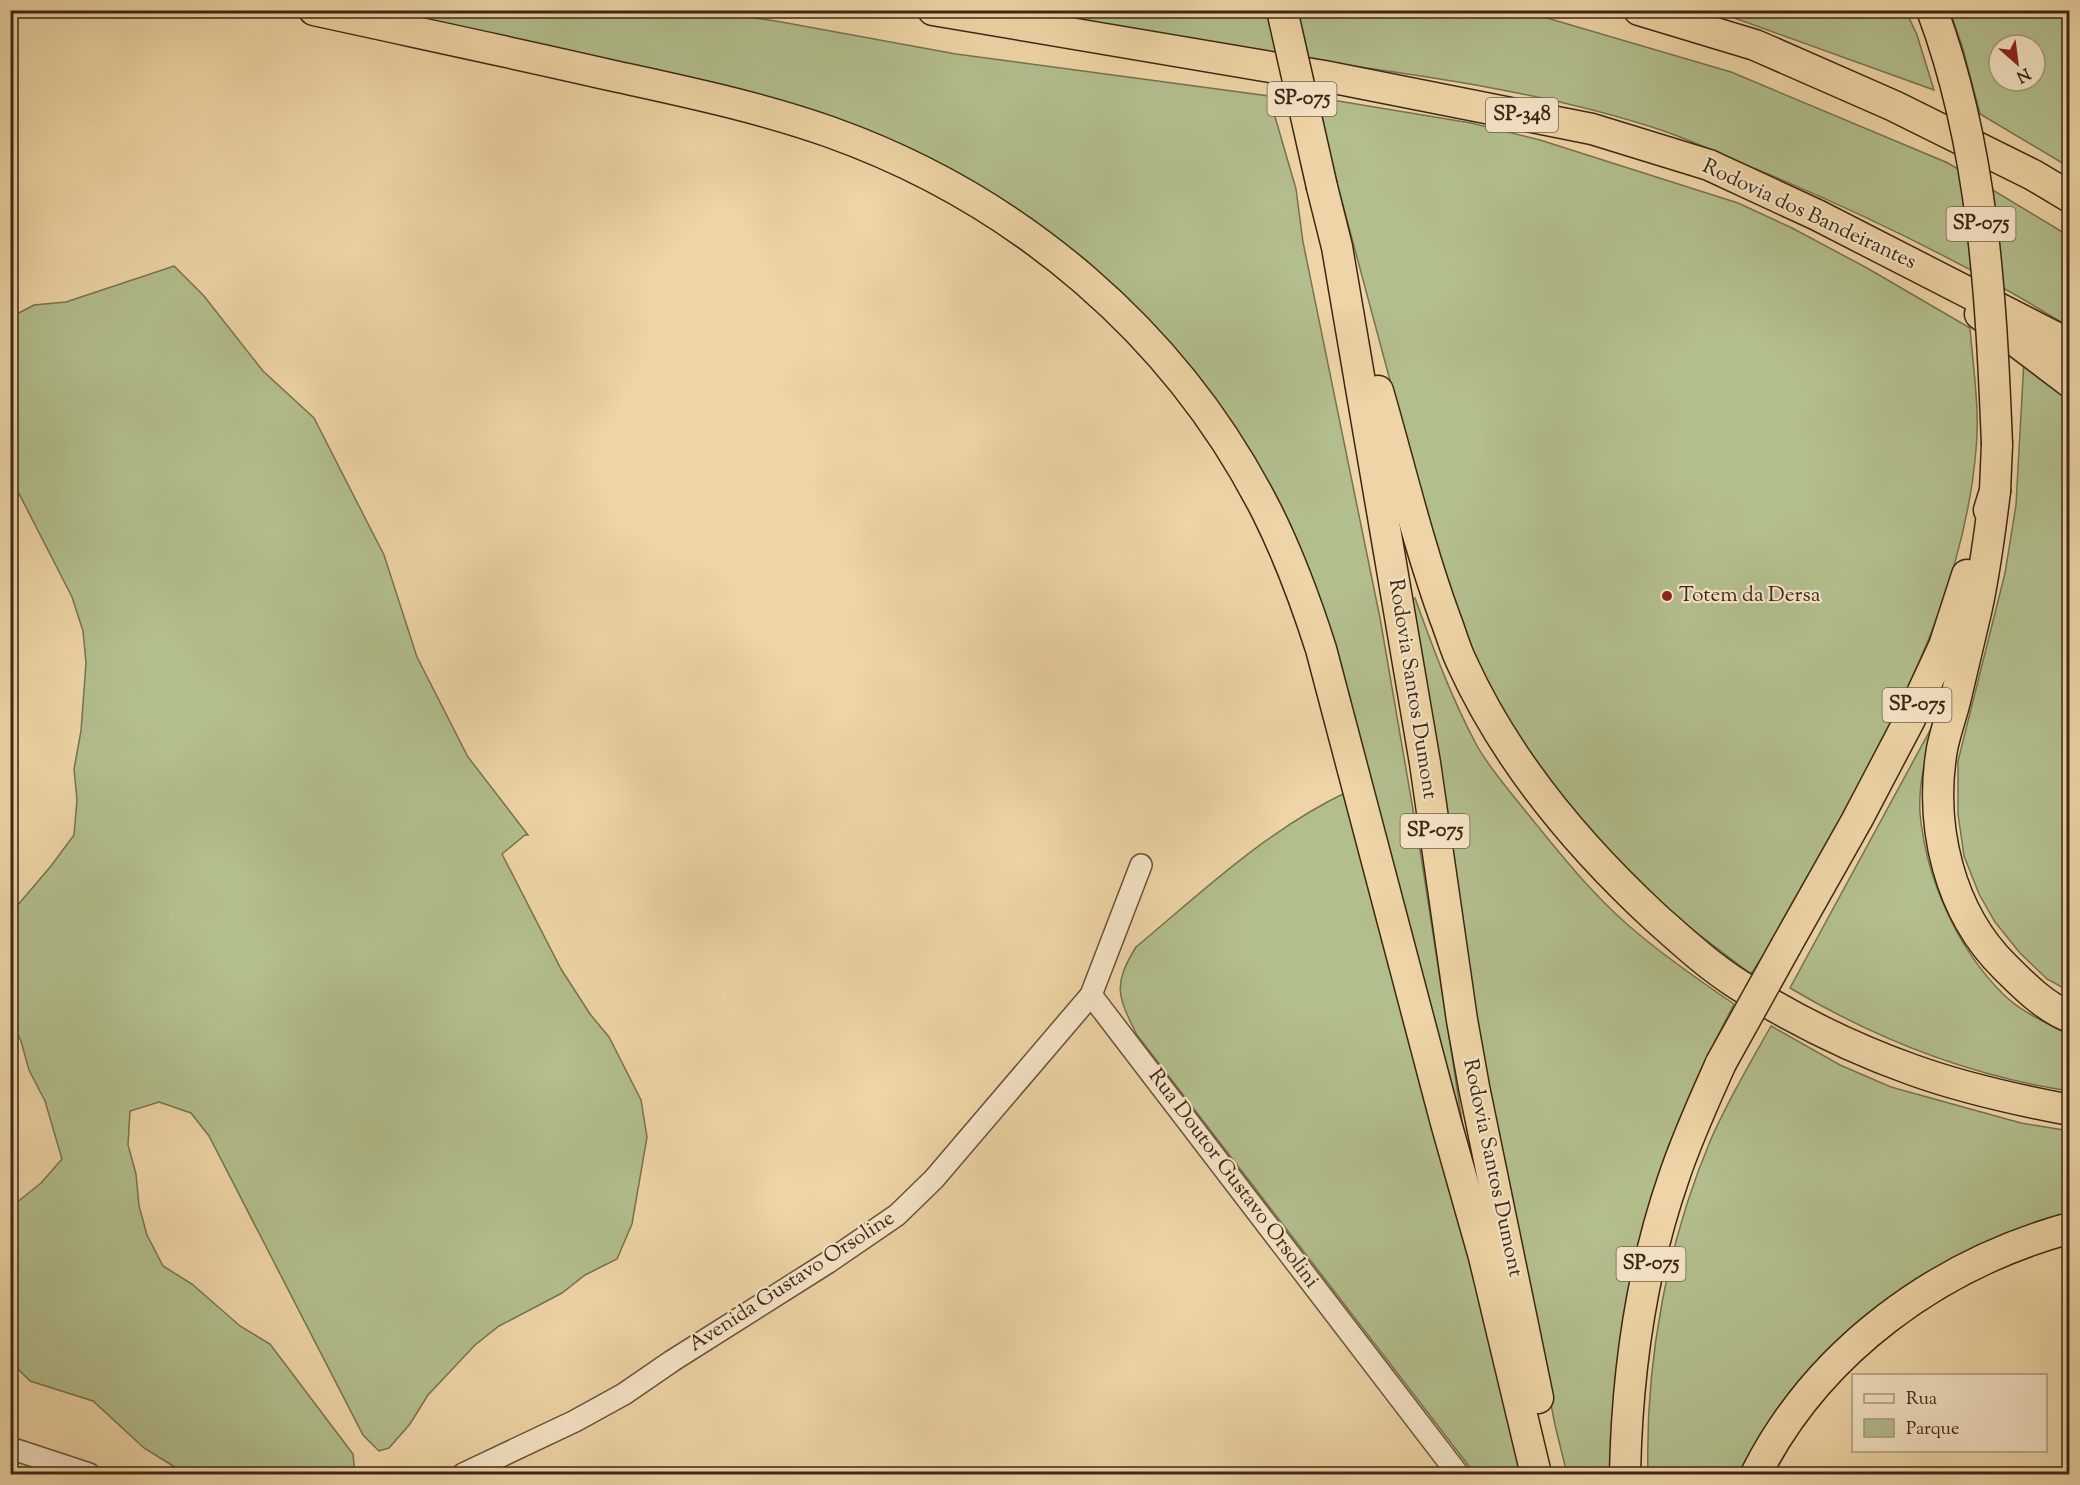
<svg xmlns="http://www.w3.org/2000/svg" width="2080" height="1485" viewBox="0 0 2080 1485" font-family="'Sorts Mill Goudy',serif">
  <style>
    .green { fill: #b2be8c; stroke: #777251; stroke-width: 1.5; fill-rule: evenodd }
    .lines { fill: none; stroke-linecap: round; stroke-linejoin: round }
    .minor-casing { stroke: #68523a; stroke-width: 24 }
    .highway-casing { stroke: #3c2716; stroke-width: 33 }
    .minor { stroke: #f4e3c5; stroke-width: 21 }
    .highway { stroke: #eed4a6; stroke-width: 30 }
    .highway-bridge-casing { stroke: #3c2716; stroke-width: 33; stroke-linecap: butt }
    .highway-bridge { stroke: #eed4a6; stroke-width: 30 }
    .poi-dot { fill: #8f2418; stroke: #f4e3c5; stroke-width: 2 }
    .labels { text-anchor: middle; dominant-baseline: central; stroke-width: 4.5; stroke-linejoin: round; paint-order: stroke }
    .shield { fill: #f4e3c5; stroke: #735f4a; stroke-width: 1.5 }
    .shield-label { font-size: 20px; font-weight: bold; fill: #3c2716 }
    .street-label { font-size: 21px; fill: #3c2716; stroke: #f4e3c5 }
    .poi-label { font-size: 21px; fill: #3c2716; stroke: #f4e3c5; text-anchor: start }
  </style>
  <rect width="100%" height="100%" fill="#eed4a6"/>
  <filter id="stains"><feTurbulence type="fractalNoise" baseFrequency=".00333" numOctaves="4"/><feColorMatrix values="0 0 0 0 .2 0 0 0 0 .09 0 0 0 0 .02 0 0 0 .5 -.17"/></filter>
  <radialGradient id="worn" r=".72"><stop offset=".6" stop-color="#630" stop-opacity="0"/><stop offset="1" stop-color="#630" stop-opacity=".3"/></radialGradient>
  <!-- green -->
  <g class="green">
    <polygon points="389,11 705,11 776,21 956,54 1269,96 1296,189 1303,242 1380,618 1421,856 1465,1140 1271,494 1031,221 657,71"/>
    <path d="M1033 11H1523L1731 72 1948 163 2069 236V327C1970 265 1864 214 1756 169 1725 156 1695 142 1664 131 1532 87 1391 72 1254 52 1180 40 1106 24 1033 11Z"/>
    <polygon points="1715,11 1906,11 1917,35 1934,90"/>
    <path d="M1950 11H2069V167L1980 114 1963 49ZM1999 45H2035V81H1999Z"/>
    <path d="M1314 97 1471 123 1540 140 1738 203 1792 228 1867 268 1970 328C1973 367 1980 410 1976 450 1966 566 1920 668 1868 770 1849 806 1832 844 1811 879 1792 911 1771 943 1751 974L1676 917 1593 838 1513 731 1469 646 1421 496Z"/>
    <polygon points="174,266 204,296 263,371 314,418 384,555 417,657 468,757 528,835 525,835 502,854 561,969 590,1014 609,1037 641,1100 647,1137 632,1224 617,1259 585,1275 562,1293 499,1326 475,1345 428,1395 410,1424 389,1448 379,1451 363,1435 209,1136 191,1113 159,1102 130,1111 128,1145 136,1174 139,1206 147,1235 163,1266 192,1284 240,1326 270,1344 353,1454 355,1474 191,1474 173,1466 144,1448 93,1401 30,1381 11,1362 11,1207 41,1183 62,1159 45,1101 29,1070 21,1041 11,1020 11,913 51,866 74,835 77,800 74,769 81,731 86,663 83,631 72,597 11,478 11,317 34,305 66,302"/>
    <polygon points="2024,360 2069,397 2069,991 2047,979 2020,953 1995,922 1979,894 1964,856 1958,814 1958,761 2005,573 2016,505"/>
    <path d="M1415 598C1433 648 1451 697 1476 744 1488 766 1504 784 1519 803 1553 845 1587 889 1628 925 1661 954 1697 979 1734 1004L1705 1061 1680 1122 1637 1257 1623 1319 1615 1379 1612 1474H1567L1555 1425 1477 1031 1410 603Z"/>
    <path d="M1934 723C1927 752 1918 783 1920 813 1926 879 1957 948 2003 994 2021 1012 2047 1023 2069 1035V1091C1971 1076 1876 1039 1790 988Z"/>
    <path d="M1347 792 1525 1474H1475L1137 1035C1118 997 1112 986 1136 947 1203 891 1267 830 1347 792Z"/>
    <path d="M1771 1026 1840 1065 1891 1087 2021 1123 2069 1131V1218L1941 1269 1746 1474H1648C1645 1362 1667 1243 1711 1139 1728 1100 1750 1063 1771 1026Z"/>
  </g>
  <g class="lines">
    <defs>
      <g id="minor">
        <polyline points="1091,995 1458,1474"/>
        <polyline points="10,1448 89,1474"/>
        <polyline points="463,1474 575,1421 624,1394 672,1361 827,1263 897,1215 934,1179 1091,995 1141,865"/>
      </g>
      <g id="highway">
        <path d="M314 10C414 32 514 53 614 76 687 92 759 107 830 132 1018 199 1177 334 1267 512 1289 556 1306 602 1321 649L1446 1123 1484 1257 1536 1474"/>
        <polyline points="933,10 1324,76 1592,129 1709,165 1817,215 2051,335 2070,347"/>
        <polyline points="1639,10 1755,45 1894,106 2033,175 2070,197"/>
        <polyline points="1322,187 1337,247 1425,763 1462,1020 1474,1087 1538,1398"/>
        <polyline points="1980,314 2070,382"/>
        <path d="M1378 391C1400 467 1418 544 1445 618 1451 633 1455 649 1462 663 1507 762 1577 845 1656 918 1683 942 1709 966 1739 985 1793 1019 1854 1049 1913 1070 1963 1088 2017 1100 2070 1110"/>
        <path d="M1995 491C1990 532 1985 572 1976 612 1969 642 1962 672 1955 701 1951 717 1945 733 1942 749 1929 826 1949 912 2005 967 2024 986 2045 1007 2070 1017"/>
        <polyline points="1989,510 1995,491 1997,444"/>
        <polyline points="1786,946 1857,820 1910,719 1944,646 1967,575"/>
        <path d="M1625 1474C1627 1375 1641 1272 1674 1177 1687 1138 1704 1101 1721 1063"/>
        <path d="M1756 1474C1818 1351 1938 1264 2070 1228"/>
      </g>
    </defs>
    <!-- minor casing -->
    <use href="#minor" class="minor-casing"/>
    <!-- highway casing -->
    <use href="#highway" class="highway-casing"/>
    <!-- minor -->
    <use href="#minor" class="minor"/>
    <!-- highway -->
    <use href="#highway" class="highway"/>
    <defs>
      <g id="highway-bridge">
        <polyline points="1282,10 1322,187"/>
        <path d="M1932 10C1984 149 1991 298 1997 444"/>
        <polyline points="1721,1063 1786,946"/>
      </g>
    </defs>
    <!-- highway-bridge casing -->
    <use href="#highway-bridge" class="highway-bridge-casing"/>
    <!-- highway-bridge -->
    <use href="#highway-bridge" class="highway-bridge"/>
  </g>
  <!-- markers -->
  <circle class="poi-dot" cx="1667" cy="596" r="6"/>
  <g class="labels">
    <!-- shield labels -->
    <g class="shield">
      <rect x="1267.5" y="82" width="69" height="34" rx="4.5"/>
      <rect x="1486" y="98" width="72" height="34" rx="4.5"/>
      <rect x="1946.5" y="207" width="69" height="34" rx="4.5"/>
      <rect x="1882.5" y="688" width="69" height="34" rx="4.5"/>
      <rect x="1400.5" y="814" width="69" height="34" rx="4.5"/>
      <rect x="1616.5" y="1247" width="69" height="34" rx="4.5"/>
    </g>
    <g class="shield-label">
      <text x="1302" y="99">SP-075</text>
      <text x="1522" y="115">SP-348</text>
      <text x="1981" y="224">SP-075</text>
      <text x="1917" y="705">SP-075</text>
      <text x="1435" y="831">SP-075</text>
      <text x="1651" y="1264">SP-075</text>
    </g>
    <!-- street labels -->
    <g class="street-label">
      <text transform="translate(1809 215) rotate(25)">Rodovia dos Bandeirantes</text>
      <text transform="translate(1412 689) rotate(81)">Rodovia Santos Dumont</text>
      <text transform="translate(1492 1168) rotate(78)">Rodovia Santos Dumont</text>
      <text transform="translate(1233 1179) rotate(53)">Rua Doutor Gustavo Orsolini</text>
      <text transform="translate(792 1282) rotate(-33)">Avenida Gustavo Orsoline</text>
    </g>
    <!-- poi labels -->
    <g class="poi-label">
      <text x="1679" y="596">Totem da Dersa</text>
    </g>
  </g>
  <!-- margin -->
  <rect width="2080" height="1485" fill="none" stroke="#eed4a6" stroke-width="36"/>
  <rect x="12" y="12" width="2056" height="1461" fill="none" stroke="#3c2716" stroke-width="3"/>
  <rect x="18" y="18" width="2044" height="1449" fill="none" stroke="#3c2716" stroke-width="1.5"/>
  <!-- legend -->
  <rect x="1852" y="1374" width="195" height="78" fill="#f4e3c5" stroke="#aa987f" stroke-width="1.5"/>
  <rect x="1864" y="1394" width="30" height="9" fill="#f4e3c5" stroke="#aa987f" stroke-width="1.5"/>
  <text x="1906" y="1404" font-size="18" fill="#3c2716">Rua</text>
  <rect x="1864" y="1419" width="30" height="18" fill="#b2be8c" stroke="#aa987f" stroke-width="1.5"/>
  <text x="1906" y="1434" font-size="18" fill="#3c2716">Parque</text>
  <!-- north arrow -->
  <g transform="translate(2017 63) rotate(152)"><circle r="28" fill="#f4e3c5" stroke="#aa987f" stroke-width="1.5"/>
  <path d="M0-4.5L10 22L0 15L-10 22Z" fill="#8f2418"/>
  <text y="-9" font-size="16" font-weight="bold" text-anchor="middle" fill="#3c2716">N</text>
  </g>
  <rect width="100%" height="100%" filter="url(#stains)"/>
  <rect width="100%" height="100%" fill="url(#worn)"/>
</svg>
